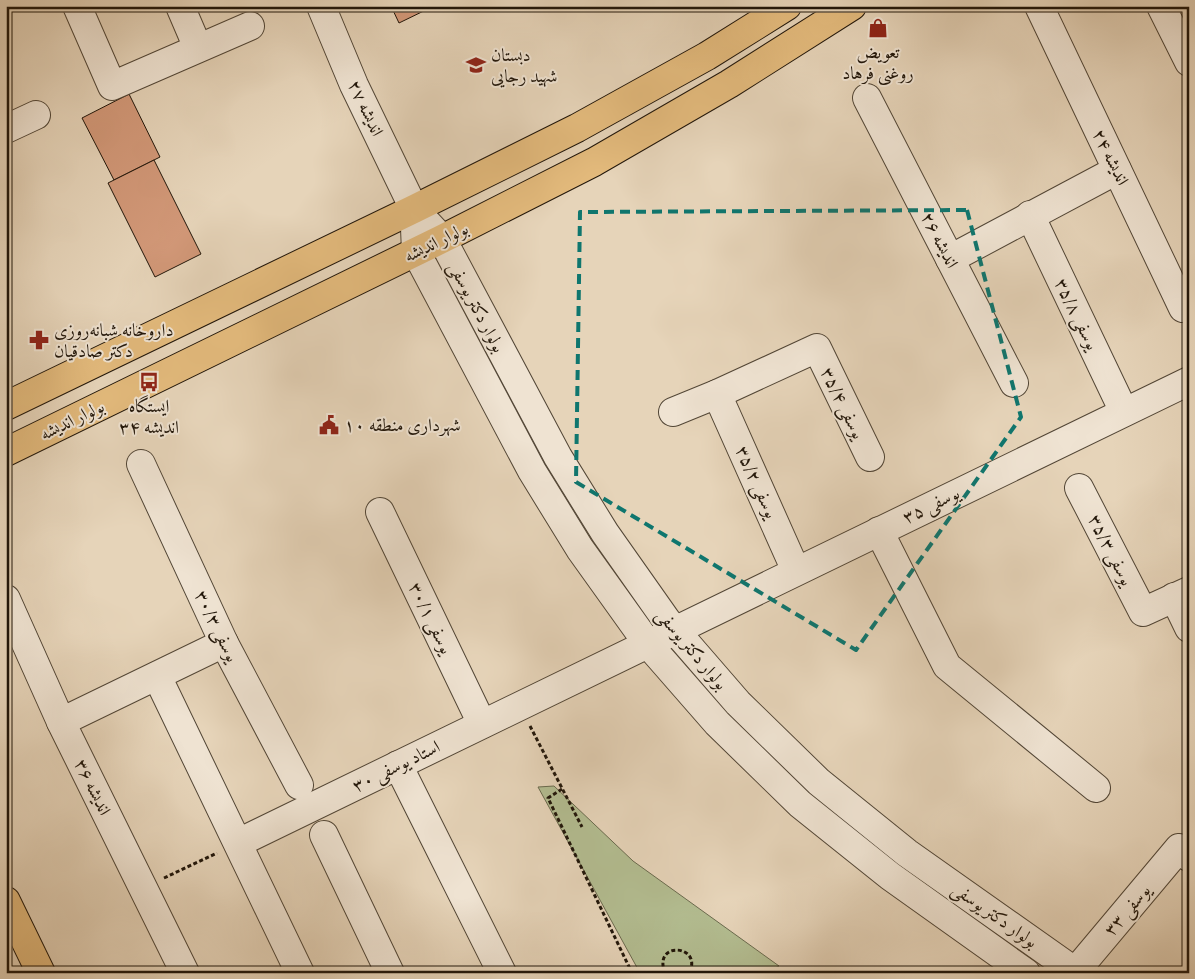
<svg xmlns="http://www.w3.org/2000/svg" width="1195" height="979" viewBox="0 0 1195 979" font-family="Alegreya,Amiri,serif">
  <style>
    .green { fill: #b3bd91; stroke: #6a6a4e }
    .building { fill: #d29878; stroke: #21160a }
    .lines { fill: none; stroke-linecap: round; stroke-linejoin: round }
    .minor-casing { stroke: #524636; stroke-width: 30 }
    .major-casing { stroke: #21160a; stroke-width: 30 }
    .path { stroke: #21160a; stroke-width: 3; stroke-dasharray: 4 2.5; stroke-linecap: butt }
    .minor { stroke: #efe3d2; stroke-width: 28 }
    .major { stroke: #e3ba7c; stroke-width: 28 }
    .marked { fill: none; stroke: #0f766e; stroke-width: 4; stroke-dasharray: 10 6; stroke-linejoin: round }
    .labels { text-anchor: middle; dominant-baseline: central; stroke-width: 4; stroke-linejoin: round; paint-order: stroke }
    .poi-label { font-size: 18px; fill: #21160a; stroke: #efe3d2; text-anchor: start }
    .street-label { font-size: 18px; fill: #21160a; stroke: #efe3d2 }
  </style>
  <rect width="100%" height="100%" fill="#e6d4b9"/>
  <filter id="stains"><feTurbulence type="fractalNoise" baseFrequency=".004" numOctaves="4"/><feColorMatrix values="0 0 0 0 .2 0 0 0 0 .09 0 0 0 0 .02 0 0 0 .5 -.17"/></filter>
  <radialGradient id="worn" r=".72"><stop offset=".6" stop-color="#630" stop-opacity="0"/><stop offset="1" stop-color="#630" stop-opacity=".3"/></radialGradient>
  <!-- green -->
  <polygon class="green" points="554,786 633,861 779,966 766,973 640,973 538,787"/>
  <!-- building -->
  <g class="building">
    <polygon points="391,6 434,6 399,23"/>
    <polygon points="129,94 160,157 114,180 82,118"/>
    <polygon points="154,160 201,254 155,277 108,183"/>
  </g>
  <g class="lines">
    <defs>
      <g id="minor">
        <polyline points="77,6 112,86 250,26"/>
        <polyline points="180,6 198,48"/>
        <polyline points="321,6 354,85 414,209 442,239 558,457 605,533 667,621 738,703 819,782 907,853 1077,973"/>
        <polyline points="1039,6 1183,308"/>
        <polyline points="1161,6 1189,62"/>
        <polyline points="867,98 1014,383"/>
        <polyline points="6,129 36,115"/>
        <polyline points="1030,215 1124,412"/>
        <polyline points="415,228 416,252 532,471 580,549 648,644 717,723 800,804 890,876 1026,973"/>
        <polyline points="950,259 1117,170"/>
        <polyline points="717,394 796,571"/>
        <polyline points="673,412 717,394 817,348 870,457"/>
        <polyline points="141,464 224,643 299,785"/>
        <polyline points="1079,488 1143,612 1189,591"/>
        <polyline points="380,512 482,724"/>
        <polyline points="879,531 947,666 1096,788"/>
        <polyline points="1174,597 1189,628"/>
        <polyline points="6,599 61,722 185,973"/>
        <polyline points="157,676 300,973"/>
        <polyline points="61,722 224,643"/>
        <polyline points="398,765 502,973"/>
        <polyline points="324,835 390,973"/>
        <polyline points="238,843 1189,381"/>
        <polyline points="1075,972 1179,848 1189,857"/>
      </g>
      <g id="major">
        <polyline points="6,406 414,209 577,128 707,56 787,6"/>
        <polyline points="6,452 442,239 594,162 729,84 852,6"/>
        <polyline points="6,901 41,973"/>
      </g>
    </defs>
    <!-- minor casing -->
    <use href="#minor" class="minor-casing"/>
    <!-- major casing -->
    <use href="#major" class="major-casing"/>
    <!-- path -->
    <g class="path">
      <polyline points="530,726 582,827"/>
      <polyline points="562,789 548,798 632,973"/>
      <polyline points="164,878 217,853"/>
      <path d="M665 973C652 940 704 945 689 973"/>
    </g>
    <!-- minor -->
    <use href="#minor" class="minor"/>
    <!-- major -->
    <use href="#major" class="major"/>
  </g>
  <!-- marked area -->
  <path class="marked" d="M967 210 1021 417 856 650 576 482 580 212Z"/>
  <!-- icons -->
  <defs>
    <symbol id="shop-bare" viewBox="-9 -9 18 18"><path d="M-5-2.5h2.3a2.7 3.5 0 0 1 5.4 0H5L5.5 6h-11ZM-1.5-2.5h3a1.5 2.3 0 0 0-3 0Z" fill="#8f2418" stroke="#efe3d2" stroke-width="2.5" paint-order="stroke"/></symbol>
    <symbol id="school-bare" viewBox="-9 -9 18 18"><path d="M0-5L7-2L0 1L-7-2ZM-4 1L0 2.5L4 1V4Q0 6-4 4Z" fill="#8f2418" stroke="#efe3d2" stroke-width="2.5" paint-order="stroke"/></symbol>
    <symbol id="pharmacy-bare" viewBox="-9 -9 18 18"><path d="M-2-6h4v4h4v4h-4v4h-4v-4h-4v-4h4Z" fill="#8f2418" stroke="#efe3d2" stroke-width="2.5" paint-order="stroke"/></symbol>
    <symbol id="bus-bare" viewBox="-9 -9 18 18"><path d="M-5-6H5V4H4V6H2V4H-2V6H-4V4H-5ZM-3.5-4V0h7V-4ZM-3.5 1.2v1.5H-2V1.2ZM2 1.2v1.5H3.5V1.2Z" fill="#8f2418" stroke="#efe3d2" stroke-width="2.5" paint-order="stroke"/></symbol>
    <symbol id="civic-bare" viewBox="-9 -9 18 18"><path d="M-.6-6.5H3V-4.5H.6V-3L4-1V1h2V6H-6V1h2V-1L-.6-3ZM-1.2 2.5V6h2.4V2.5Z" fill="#8f2418" stroke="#efe3d2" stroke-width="2.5" paint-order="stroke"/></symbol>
  </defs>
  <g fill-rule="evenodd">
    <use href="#shop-bare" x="864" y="14" width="28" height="28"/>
    <use href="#school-bare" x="462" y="51" width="28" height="28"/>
    <use href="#pharmacy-bare" x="25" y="326" width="28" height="28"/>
    <use href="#bus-bare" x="135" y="368" width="28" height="28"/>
    <use href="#civic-bare" x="315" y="411" width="28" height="28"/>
  </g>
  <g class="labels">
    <!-- poi labels -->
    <g class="poi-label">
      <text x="878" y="52" text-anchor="middle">تعویض<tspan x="878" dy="21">روغنی فرهاد</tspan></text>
      <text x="491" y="55">دبستان<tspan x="491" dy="21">شهید رجایی</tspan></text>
      <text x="54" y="330">داروخانه شبانه‌روزی<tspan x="54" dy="21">دکتر صادقیان</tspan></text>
      <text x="149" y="406" text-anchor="middle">ایستگاه<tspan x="149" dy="21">اندیشه ۳۴</tspan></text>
      <text x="344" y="425">شهرداری منطقه ۱۰</text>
    </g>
    <!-- street labels -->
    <g class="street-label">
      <text transform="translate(366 108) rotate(65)">اندیشه ۲۷</text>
      <text transform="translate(1111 157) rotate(64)">اندیشه ۲۴</text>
      <text transform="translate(940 240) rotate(63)">اندیشه ۲۶</text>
      <text transform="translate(436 242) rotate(-26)">بولوار اندیشه</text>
      <text transform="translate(477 307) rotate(62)">بولوار دکتر یوسفی</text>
      <text transform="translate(1077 314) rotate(64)">یوسفی ۳۵/۸</text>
      <text transform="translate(843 403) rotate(64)">یوسفی ۳۵/۴</text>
      <text transform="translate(72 420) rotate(-26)">بولوار اندیشه</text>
      <text transform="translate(757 482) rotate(66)">یوسفی ۳۵/۲</text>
      <text transform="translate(931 505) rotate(-26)">یوسفی ۳۵</text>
      <text transform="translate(1111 550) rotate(63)">یوسفی ۳۵/۳</text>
      <text transform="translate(431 618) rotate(64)">یوسفی ۳۰/۱</text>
      <text transform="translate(217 626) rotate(64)">یوسفی ۳۰/۳</text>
      <text transform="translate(692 649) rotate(50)">بولوار دکتر یوسفی</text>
      <text transform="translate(396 766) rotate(-26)">استاد یوسفی ۳۰</text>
      <text transform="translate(93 787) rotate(64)">اندیشه ۳۶</text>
      <text transform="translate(1127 910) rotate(-50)">یوسفی ۳۳</text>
      <text transform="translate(995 915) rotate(35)">بولوار دکتر یوسفی</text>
    </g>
  </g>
  <!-- margin -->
  <rect width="1195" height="979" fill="none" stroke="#e6d4b9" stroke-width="25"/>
  <rect x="8" y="8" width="1180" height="964" fill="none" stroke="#21160a" stroke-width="2.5"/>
  <rect x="12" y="12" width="1170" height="954" fill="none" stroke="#21160a"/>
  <rect width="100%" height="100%" filter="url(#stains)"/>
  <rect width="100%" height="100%" fill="url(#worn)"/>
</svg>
